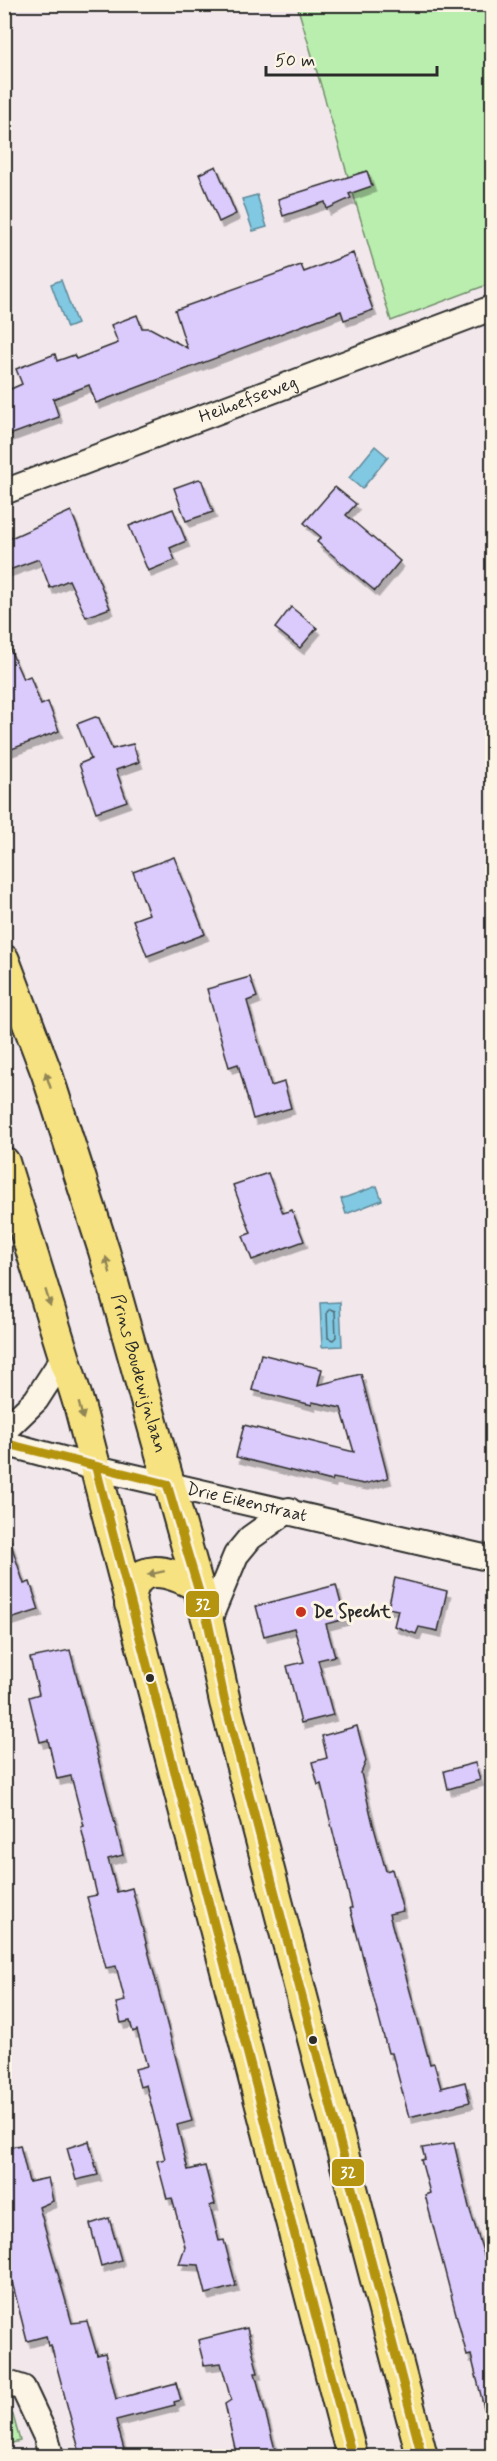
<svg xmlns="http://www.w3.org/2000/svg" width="497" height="2461" viewBox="0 0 497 2461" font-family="Mynerve,sans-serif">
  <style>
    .green { fill: #baeeae; stroke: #728c6c; stroke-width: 1.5 }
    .water { fill: #81c8e2; stroke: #5f8999; stroke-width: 1.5 }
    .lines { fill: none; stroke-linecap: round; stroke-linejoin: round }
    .shore { stroke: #4d6a74; stroke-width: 1.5 }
    .building { fill: #dbcafc; stroke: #2b2b2b; stroke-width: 1.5; filter: url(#shadow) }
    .minor-casing { stroke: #2b2b2b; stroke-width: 28 }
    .major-casing { stroke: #2b2b2b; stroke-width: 34 }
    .minor { stroke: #fcf5e5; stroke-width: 24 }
    .major { stroke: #f7e281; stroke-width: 30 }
    .bus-1-casing { stroke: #fcf5e5; stroke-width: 14 }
    .bus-1 { stroke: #b5940f; stroke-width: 9 }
    .oneway { fill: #918656 }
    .poi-dot { fill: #c8321e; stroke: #fcf5e5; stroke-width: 2 }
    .bus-dot { fill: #2b2b2b; stroke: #fcf5e5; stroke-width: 2 }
    .labels { text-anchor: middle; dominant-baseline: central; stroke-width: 6; stroke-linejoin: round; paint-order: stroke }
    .street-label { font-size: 18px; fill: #2b2b2b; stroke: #fcf5e5 }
    .poi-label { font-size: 18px; font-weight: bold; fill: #2b2b2b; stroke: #fcf5e5; text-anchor: start }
    .line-badge { stroke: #fcf5e5; stroke-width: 2 }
    .badge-label { font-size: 16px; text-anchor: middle; font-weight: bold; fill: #fff }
  </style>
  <defs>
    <filter id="shadow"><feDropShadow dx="3.5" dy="6" stdDeviation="0" flood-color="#0004"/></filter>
  </defs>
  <rect width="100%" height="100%" fill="#f2e8ec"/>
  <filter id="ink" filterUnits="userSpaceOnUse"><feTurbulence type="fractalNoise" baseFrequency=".0167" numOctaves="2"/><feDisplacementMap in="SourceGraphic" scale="12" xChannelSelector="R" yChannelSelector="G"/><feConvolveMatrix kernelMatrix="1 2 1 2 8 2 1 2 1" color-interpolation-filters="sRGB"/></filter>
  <g filter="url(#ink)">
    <!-- green -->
    <g class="green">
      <polygon points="297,5 492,5 492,283 391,321"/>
      <polygon points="5,2410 13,2415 20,2441 5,2445"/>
    </g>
    <!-- water -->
    <g class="water">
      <polygon points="257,195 267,227 253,231 242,199"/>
      <polygon points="61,280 77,324 67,328 51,284"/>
      <polygon points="375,446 388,457 362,489 349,478"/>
      <polygon points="377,1186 382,1200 346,1214 341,1199"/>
      <polygon points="340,1302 342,1346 322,1347 320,1303"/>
    </g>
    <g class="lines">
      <!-- shore -->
      <polygon class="shore" points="330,1309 335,1311 336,1337 333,1340 328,1338 327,1312"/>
    </g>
    <!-- building -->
    <g class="building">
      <polygon points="216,166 236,214 219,222 199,174"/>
      <polygon points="367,171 372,186 349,194 351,198 327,209 325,202 283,216 278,199"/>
      <polygon points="353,253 373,310 344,320 341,311 96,403 89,385 53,399 59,417 4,437 4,392 22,384 16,369 55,354 57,361 74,355 76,359 118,343 111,325 137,315 142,328 150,328 187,348 175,310 301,265 304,272"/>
      <polygon points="199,479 202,481 213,512 186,521 174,488"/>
      <polygon points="335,487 356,504 346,515 400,561 375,591 317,542 321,537 304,523"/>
      <polygon points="173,509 186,541 170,548 175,560 148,571 129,526"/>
      <polygon points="71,511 110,608 86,617 69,580 50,588 39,559 4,572 4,541"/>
      <polygon points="291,607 317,628 300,648 275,628"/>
      <polygon points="4,636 23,679 30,676 41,705 48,702 59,731 4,752"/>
      <polygon points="95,717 99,718 112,749 133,744 139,762 116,770 127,801 96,812 79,764 91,759 77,724"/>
      <polygon points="174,857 205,934 147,956 133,920 149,914 133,872"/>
      <polygon points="250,977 257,997 247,1001 271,1086 284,1082 291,1108 253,1119 238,1064 229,1067 207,989"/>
      <polygon points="268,1173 283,1213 292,1210 304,1241 252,1260 243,1236 251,1233 233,1185"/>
      <polygon points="261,1354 322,1369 318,1385 361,1374 388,1478 364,1484 333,1478 332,1481 236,1457 244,1425 354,1452 341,1408 312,1402 312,1405 252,1390"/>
      <polygon points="8,1535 24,1584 30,1582 39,1610 4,1621 4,1536"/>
      <polygon points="395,1578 447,1591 438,1631 419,1627 416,1634 394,1626 398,1610 388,1608"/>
      <polygon points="336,1585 345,1619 326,1624 335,1656 318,1660 333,1715 301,1723 287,1666 304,1662 294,1628 264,1636 256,1606"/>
      <polygon points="70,1650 123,1855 108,1859 117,1892 132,1888 192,2121 177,2125 188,2170 205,2166 215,2204 210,2206 219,2241 224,2240 236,2286 206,2294 199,2265 179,2264 185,2247 172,2198 167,2199 157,2161 165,2159 146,2085 140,2087 135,2069 147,2066 137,2030 133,2032 130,2021 121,2023 116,2003 125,2001 116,1966 106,1968 87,1897 97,1895 81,1827 84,1826 71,1776 57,1779 48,1740 40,1742 29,1697 39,1694 30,1658"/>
      <polygon points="357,1726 366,1761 361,1773 373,1824 386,1871 392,1869 403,1911 389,1914 430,2064 434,2063 441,2088 465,2082 470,2102 409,2117 392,2053 388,2053 350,1908 352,1908 321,1784 318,1785 312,1762 327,1758 322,1736"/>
      <polygon points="475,1763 480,1780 448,1789 444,1771"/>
      <polygon points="89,2141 98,2175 76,2180 67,2148"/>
      <polygon points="454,2143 469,2207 492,2280 488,2281 492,2297 492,2415 486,2416 471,2355 467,2356 425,2195 430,2193 421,2160 425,2159 422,2148"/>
      <polygon points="20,2145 29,2182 48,2178 53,2201 39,2207 72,2323 87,2321 97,2355 105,2353 116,2399 176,2383 181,2400 174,2402 175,2405 116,2420 126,2457 81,2457 51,2345 48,2346 46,2336 27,2341 4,2250 4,2149"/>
      <polygon points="109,2218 121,2260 101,2266 90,2224"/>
      <polygon points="247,2328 258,2373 255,2373 277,2457 237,2457 225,2404 231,2400 221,2363 204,2365 200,2349 198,2340"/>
    </g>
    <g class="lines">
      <defs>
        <g id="minor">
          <path id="s1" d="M4 492 492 308"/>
          <polyline points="4,1431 36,1400 65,1355"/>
          <path id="s2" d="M4 1443 96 1468 492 1559"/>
          <polyline points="208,1622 236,1555 250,1538 289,1510"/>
          <polyline points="4,2382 23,2388 46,2437 51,2456"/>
        </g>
        <g id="major">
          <path id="s3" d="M4 960 47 1074 104 1251 208 1622 225 1702 422 2456"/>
          <polyline points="4,1162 80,1408 352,2456"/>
          <path d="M130 1604C132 1558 170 1571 197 1586"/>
        </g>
      </defs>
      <!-- minor casing -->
      <use href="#minor" class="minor-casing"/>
      <!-- major casing -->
      <use href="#major" class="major-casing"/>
      <!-- minor -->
      <use href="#minor" class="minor"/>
      <!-- major -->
      <use href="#major" class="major"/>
      <defs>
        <g id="bus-1">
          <polyline points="4,1443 167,1484 208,1622 225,1702 422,2456"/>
          <polyline points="96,1468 352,2456"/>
        </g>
      </defs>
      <!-- bus-1 casing -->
      <use href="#bus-1" class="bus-1-casing"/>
      <!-- bus-1 -->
      <use href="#bus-1" class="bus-1"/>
    </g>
    <!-- one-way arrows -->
    <defs><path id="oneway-solid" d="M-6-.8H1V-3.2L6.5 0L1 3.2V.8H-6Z" transform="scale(1.5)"/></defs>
    <g class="oneway">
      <use href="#oneway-solid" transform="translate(48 1080) rotate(-108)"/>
      <use href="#oneway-solid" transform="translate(108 1265) rotate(-105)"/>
      <use href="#oneway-solid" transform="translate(48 1298) rotate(73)"/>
      <use href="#oneway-solid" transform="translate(81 1411) rotate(75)"/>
      <use href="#oneway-solid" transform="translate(156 1573) rotate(168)"/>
    </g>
  </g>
  <!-- markers -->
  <circle class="poi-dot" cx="301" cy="1612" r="6"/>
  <g class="bus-dot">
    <circle cx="150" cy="1678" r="5"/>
    <circle cx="313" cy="2040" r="5"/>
  </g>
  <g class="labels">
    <!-- street labels -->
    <g class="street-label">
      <text stroke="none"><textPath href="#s1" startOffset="261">Heihoefseweg</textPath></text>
      <text stroke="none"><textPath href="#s3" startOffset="435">Prins Boudewijnlaan</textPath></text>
      <text stroke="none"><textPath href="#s2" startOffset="250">Drie Eikenstraat</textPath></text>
    </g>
    <!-- poi labels -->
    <g class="poi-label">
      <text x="313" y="1612">De Specht</text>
    </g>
  </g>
  <g class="line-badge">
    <rect x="185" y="1590" width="35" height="28" rx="6" fill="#b5940f"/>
    <rect x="331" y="2158" width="34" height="29" rx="6" fill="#b5940f"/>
  </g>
  <g class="badge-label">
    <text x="203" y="1610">32</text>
    <text x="348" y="2178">32</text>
  </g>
  <!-- margin -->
  <rect width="497" height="2461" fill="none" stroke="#fcf5e5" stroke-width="24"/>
  <rect x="12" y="12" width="473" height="2437" fill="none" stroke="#2b2b2b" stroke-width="2" filter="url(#ink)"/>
  <!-- scale -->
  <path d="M266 66v9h171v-9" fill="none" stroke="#2b2b2b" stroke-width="3"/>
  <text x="275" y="66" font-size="18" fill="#2b2b2b" stroke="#fcf5e5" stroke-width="4.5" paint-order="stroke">50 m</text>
</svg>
